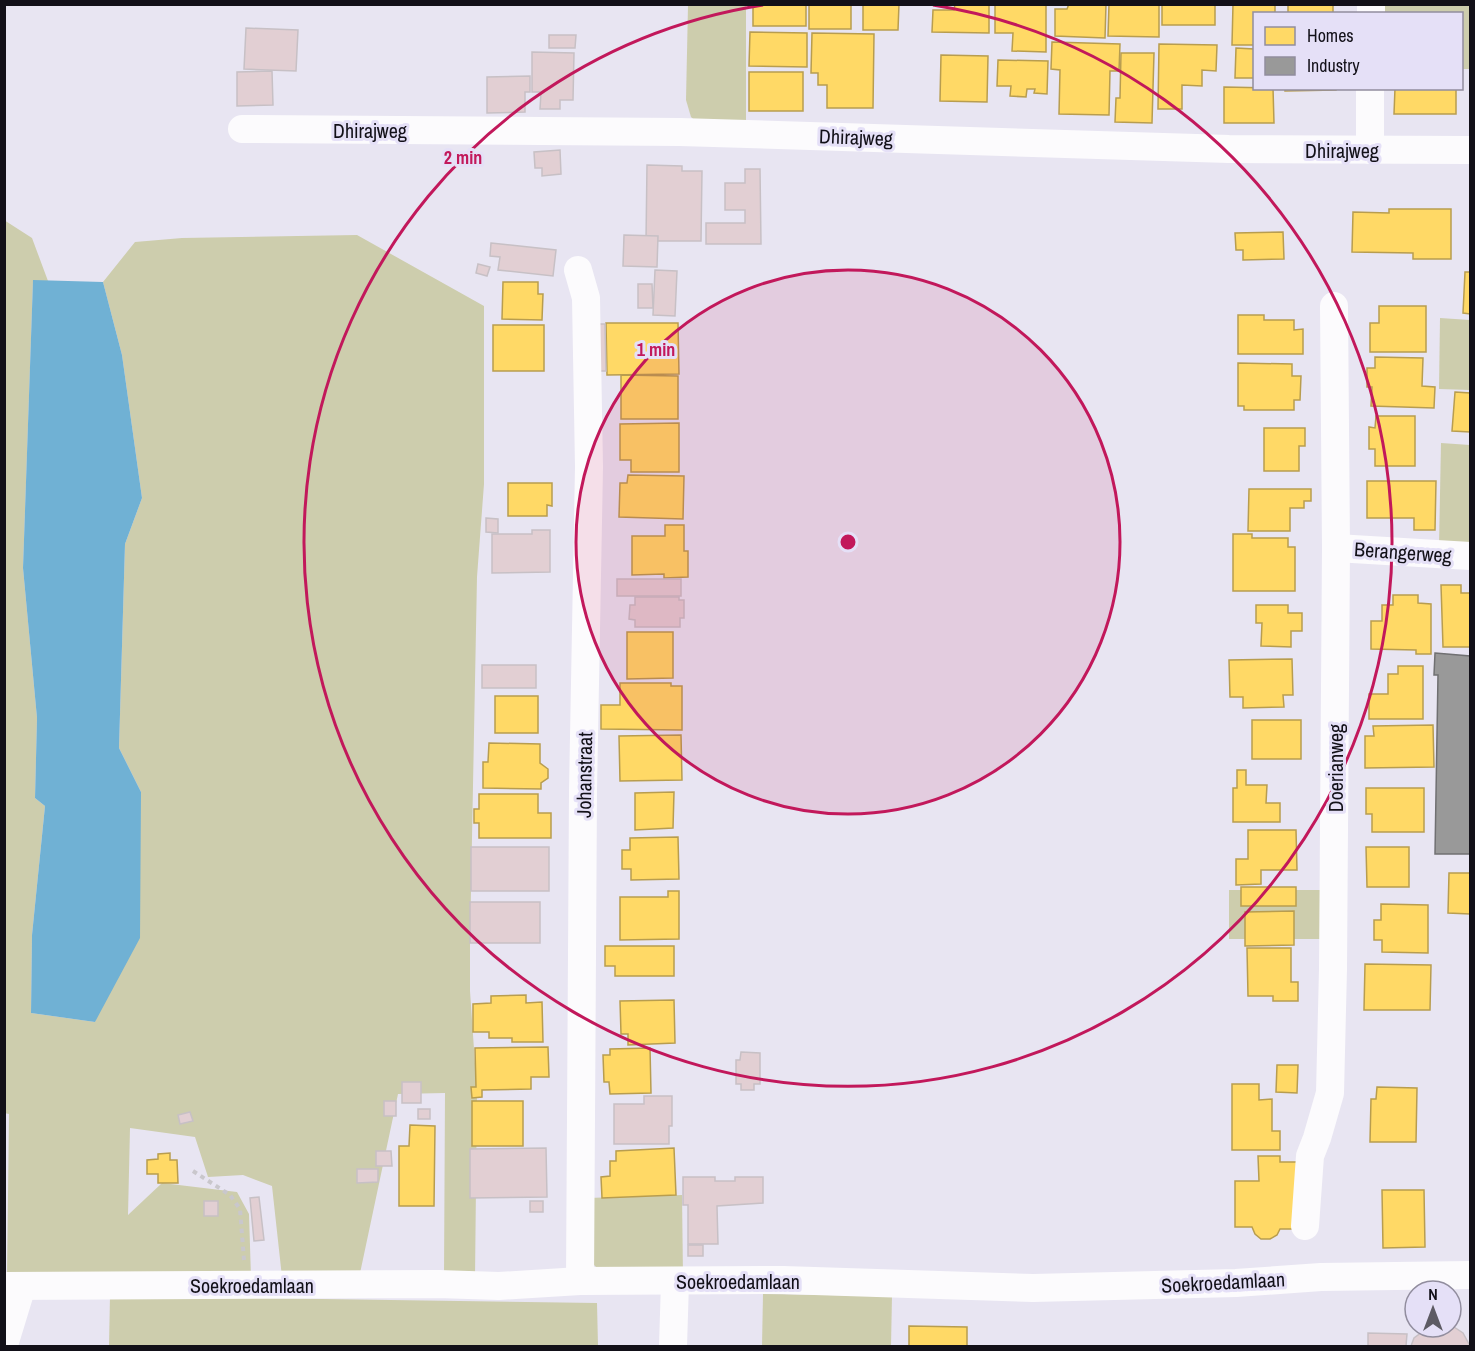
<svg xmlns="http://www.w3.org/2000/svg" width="1475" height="1351" viewBox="0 0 1475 1351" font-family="'Archivo Narrow',sans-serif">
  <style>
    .green { fill: #cdcdad }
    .water { fill: #70b1d4 }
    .homes { fill: #ffd966; stroke: #b89d4f; stroke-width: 1.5 }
    .industry { fill: #999; stroke: #707072; stroke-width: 1.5 }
    .building { fill: #e2cfd3; stroke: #c7c0c5; stroke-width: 1.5 }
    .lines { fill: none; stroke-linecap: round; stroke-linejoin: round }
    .path { stroke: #c9c7cc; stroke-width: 4; stroke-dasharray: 4.5 4.5; stroke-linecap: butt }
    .minor { stroke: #fcfbfd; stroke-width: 28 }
    .ring { fill: none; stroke: #c2185b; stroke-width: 3 }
    .labels { text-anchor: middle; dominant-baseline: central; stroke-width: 6; stroke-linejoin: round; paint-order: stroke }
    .street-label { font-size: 20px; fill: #121018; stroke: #e5e0f7 }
    .centre { fill: #c2185b; stroke: #e5e0f7; stroke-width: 3 }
    .ring-label { font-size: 18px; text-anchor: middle; font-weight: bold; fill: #c2185b; stroke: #e5e0f7; stroke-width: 6; stroke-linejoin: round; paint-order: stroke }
  </style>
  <rect width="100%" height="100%" fill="#e8e5f2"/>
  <!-- green -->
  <g class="green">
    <polygon points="688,5 746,5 746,126 702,127 691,117 686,100"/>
    <polygon points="1384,5 1470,5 1470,69 1462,69 1462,14 1384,14"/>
    <polygon points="4,220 32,238 48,281 33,281 23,568 37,718 35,798 45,806 32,935 31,1013 95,1022 141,792 119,748 125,544 142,498 122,355 103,282 135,242 182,238 357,235 484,306 484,484 477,577 470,942 470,991 477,1093 475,1278 444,1277 445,1093 398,1094 359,1278 282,1277 272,1186 243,1175 208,1177 195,1137 130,1128 128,1215 162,1183 237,1192 249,1214 251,1277 7,1277 9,1114 4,1113"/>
    <polygon points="1440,318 1470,320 1470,390 1439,389"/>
    <polygon points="1441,443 1470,445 1470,548 1439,546"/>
    <rect x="1229" y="890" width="94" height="49"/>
    <polygon points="682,1195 683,1276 600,1271 594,1265 587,1198"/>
    <polygon points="763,1294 892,1296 891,1346 762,1346"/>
    <polygon points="110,1296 597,1303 598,1346 109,1346"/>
  </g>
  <!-- water -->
  <polygon class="water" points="33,280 103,282 122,355 142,498 125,544 119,748 141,792 140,938 95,1022 31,1013 32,935 45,806 35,798 37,718 23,568"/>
  <!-- homes -->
  <g class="homes">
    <polygon points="806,4 806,26 753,26 753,5"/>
    <rect x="809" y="4" width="42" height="25"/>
    <polygon points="863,4 899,4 898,30 863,30"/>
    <polygon points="955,4 989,4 989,33 932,32 933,10 954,10"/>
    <polygon points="995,4 1046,4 1046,52 1012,51 1013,33 995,33"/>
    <polygon points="1069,4 1106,4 1105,38 1055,36 1055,9 1067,9"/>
    <polygon points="1109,4 1159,4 1159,37 1108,36"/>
    <rect x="1162" y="4" width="53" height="21"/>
    <polygon points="1233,4 1275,4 1275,14 1254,14 1254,45 1232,45"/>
    <rect x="1288" y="4" width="45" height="10"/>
    <polygon points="750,32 807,33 807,67 749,66"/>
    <polygon points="812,33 874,34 873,108 827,108 827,85 818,85 818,73 811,73"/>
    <polygon points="1052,42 1120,44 1119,71 1110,71 1109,115 1059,114 1060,70 1051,69"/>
    <polygon points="1159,44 1217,45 1216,71 1202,70 1202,86 1182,85 1182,109 1158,109"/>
    <polygon points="1236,48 1254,49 1254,78 1235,78"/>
    <polygon points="1121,53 1154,53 1152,123 1115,122 1116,98 1120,98"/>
    <polygon points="941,55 988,56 987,102 940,101"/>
    <polygon points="998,60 1048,61 1047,94 1034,93 1035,89 1027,89 1026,97 1010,96 1011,86 997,86"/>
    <rect x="749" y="72" width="54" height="39"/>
    <polygon points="1224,87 1273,88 1274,123 1224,123"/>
    <polygon points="1285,88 1336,88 1336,90 1285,91"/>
    <polygon points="1395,88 1456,88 1456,114 1394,114"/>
    <polygon points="1389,209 1451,209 1451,259 1413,259 1413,253 1352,252 1353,212 1389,213"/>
    <polygon points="1283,232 1284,259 1243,260 1243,250 1236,250 1235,233"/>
    <polygon points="1465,272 1470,272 1470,314 1463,313"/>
    <polygon points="503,282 538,282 538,294 543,294 542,320 502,319"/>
    <polygon points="1379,306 1426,306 1426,352 1370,352 1370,323 1379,323"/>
    <polygon points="1238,315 1264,315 1264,320 1294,320 1294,330 1303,329 1303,354 1238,354"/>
    <polygon points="606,323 678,323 679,374 607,375"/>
    <rect x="493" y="325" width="51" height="46"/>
    <polygon points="1375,357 1423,358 1422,386 1435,387 1434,408 1371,406 1372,387 1367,387 1367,368 1375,368"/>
    <polygon points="1238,363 1292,364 1292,376 1301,376 1300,400 1294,400 1294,410 1244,410 1244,406 1238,406"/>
    <polygon points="621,375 678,376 678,419 621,419"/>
    <polygon points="1455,392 1470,393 1470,432 1452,431"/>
    <polygon points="1376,416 1415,416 1415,466 1375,466 1375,449 1369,449 1369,427 1375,428"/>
    <polygon points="679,423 679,472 631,472 631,460 620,460 620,424"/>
    <polygon points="1264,428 1305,428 1305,446 1299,446 1299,471 1264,471"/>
    <polygon points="628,475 684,476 683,519 619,517 620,483 627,483"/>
    <polygon points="1367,481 1436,481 1435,530 1414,530 1414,518 1367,518"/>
    <polygon points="508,483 552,483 552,506 547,505 547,516 508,516"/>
    <polygon points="1249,489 1311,489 1311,501 1304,501 1304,508 1290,508 1290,531 1248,531"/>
    <polygon points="665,525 684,525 684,551 688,551 688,577 664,578 664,574 632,575 632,536 665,536"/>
    <polygon points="1233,534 1252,534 1252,538 1288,538 1288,547 1295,547 1295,591 1233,591"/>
    <polygon points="1441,585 1461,585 1461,593 1470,593 1470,647 1443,647"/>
    <polygon points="1393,595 1418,595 1418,603 1431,604 1431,654 1416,654 1416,650 1371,649 1371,621 1382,621 1382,605 1393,605"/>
    <polygon points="1256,605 1288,605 1288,613 1302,613 1302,631 1291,631 1291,647 1261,646 1262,623 1256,623"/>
    <polygon points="627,632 673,632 673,678 627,679"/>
    <polygon points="1292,659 1293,695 1283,695 1284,707 1243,708 1243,697 1230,697 1229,660"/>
    <polygon points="1398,666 1423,666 1423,719 1369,719 1369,694 1388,694 1388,674 1398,674"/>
    <polygon points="620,683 671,683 671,686 682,686 682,730 601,729 601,705 620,705"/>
    <rect x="495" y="696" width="43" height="37"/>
    <rect x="1252" y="720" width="49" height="39"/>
    <polygon points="1433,725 1434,767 1365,768 1365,736 1374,736 1373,726"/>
    <polygon points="681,735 682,780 620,781 619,736"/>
    <polygon points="489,743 540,744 540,763 548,769 548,778 541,783 541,789 483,788 483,762 488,762"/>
    <polygon points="1237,770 1246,770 1246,785 1267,785 1266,803 1280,803 1280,822 1233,822 1233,788 1237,788"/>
    <polygon points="1366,788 1424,788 1424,832 1372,832 1372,814 1366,814"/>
    <polygon points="674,792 673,828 635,830 635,793"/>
    <polygon points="479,794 538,794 538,813 551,813 551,838 479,838 479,823 474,823 474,809 479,809"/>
    <polygon points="1248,830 1296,830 1297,870 1261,870 1261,884 1236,885 1236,859 1248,859"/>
    <polygon points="678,837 679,879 631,880 631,869 622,869 622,850 630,850 630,838"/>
    <polygon points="1366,847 1409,847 1409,887 1367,887"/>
    <polygon points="1449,873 1470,873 1470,914 1448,913"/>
    <rect x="1241" y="887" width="55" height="19"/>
    <polygon points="668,891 679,891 679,939 620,940 620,897 668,897"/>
    <polygon points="1381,904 1428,905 1428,953 1382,952 1382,940 1374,940 1374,920 1381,920"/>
    <polygon points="1294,911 1294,945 1245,946 1245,912"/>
    <polygon points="605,946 674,946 674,976 615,976 615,966 605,966"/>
    <polygon points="1247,948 1291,948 1291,982 1298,982 1298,1001 1273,1001 1273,996 1248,996"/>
    <polygon points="1365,964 1431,965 1430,1010 1364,1010"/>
    <polygon points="526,995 526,1003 542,1002 543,1042 512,1042 512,1038 489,1038 489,1032 473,1032 473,1004 491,1003 491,996"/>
    <polygon points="674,1000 675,1043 628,1045 628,1034 621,1034 620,1001"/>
    <polygon points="548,1047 549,1077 531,1077 531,1089 482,1090 482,1097 472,1098 471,1087 476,1087 475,1048"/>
    <polygon points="650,1048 651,1093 610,1094 609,1082 604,1082 603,1055 610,1055 610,1049"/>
    <polygon points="1277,1065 1298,1065 1297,1093 1276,1092"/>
    <polygon points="1232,1084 1259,1084 1259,1100 1272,1099 1272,1131 1280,1131 1280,1150 1232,1150"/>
    <polygon points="1377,1087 1417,1088 1416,1142 1370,1142 1371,1099 1376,1099"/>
    <rect x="472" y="1101" width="51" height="45"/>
    <polygon points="410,1125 435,1126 434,1206 399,1206 399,1146 409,1146"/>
    <polygon points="674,1148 676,1195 602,1198 601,1177 610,1176 610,1161 616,1161 616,1151"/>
    <polygon points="170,1153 170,1160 177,1160 178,1183 158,1183 158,1174 147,1174 147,1160 158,1159 158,1154"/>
    <polygon points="1258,1156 1280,1156 1280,1162 1299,1162 1299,1229 1280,1229 1277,1235 1270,1239 1261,1239 1255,1234 1252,1227 1235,1227 1235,1181 1259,1181"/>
    <polygon points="1382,1190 1424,1190 1425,1247 1383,1248"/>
    <polygon points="909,1326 967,1327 967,1346 909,1346"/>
  </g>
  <!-- industry -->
  <polygon class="industry" points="1435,653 1470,656 1470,854 1435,854 1438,675 1434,675"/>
  <!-- building -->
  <g class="building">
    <polygon points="246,28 298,30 296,71 244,69"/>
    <polygon points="549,35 576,35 575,48 549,48"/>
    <polygon points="532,52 574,53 573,100 560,100 560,109 540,109 541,92 532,92"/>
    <polygon points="272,71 273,105 237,106 237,72"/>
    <polygon points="530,76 530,92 525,92 525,112 487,113 487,77"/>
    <polygon points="560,150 561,174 542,176 542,168 535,168 534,152"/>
    <polygon points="647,165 682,166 682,171 702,171 701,241 646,241"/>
    <polygon points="745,169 760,169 761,244 706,244 706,223 745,223 745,210 725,210 725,183 745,183"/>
    <polygon points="624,235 658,236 657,267 623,266"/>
    <polygon points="491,243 556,250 553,276 498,270 500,257 490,256"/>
    <polygon points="478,264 490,267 487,276 476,273"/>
    <polygon points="655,270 677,271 675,316 653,315"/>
    <polygon points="638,284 652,284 653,308 638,308"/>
    <polygon points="595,324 605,324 606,371 596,371"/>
    <polygon points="486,518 498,519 498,533 486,532"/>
    <polygon points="532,530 550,530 550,572 492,573 492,534 532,534"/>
    <rect x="617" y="579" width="64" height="17"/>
    <polygon points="635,597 679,597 679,600 684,600 684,618 680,618 680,627 635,627 635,620 629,619 630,605 635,605"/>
    <rect x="482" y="665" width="54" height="23"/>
    <rect x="471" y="847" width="78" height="44"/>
    <rect x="470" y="902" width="70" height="41"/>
    <polygon points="741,1052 760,1053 760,1084 754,1084 754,1090 741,1090 741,1084 736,1084 736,1060 740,1060"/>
    <rect x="402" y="1082" width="19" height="21"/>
    <polygon points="644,1096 672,1096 672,1126 669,1126 669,1144 614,1144 614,1104 644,1104"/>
    <rect x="384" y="1101" width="12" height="15"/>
    <rect x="418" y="1109" width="12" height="10"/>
    <polygon points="190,1112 193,1121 180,1124 178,1115"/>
    <polygon points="546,1148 547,1197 470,1198 470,1149"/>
    <polygon points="376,1151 391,1151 392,1166 376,1166"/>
    <polygon points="357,1169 378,1169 378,1182 357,1183"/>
    <polygon points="683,1177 715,1177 715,1181 735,1181 735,1177 763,1177 763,1203 717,1206 718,1244 688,1244 688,1205 683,1205"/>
    <polygon points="259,1197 264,1240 254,1241 250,1198"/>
    <rect x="204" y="1201" width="14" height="15"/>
    <rect x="530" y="1201" width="13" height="11"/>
    <rect x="688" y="1245" width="15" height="11"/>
    <polygon points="1451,1325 1463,1333 1470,1346 1368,1346 1368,1333 1407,1334 1406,1346 1411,1346 1414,1338 1429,1327 1451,1327"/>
  </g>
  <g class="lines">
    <!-- path -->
    <polyline class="path" points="193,1171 230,1195 240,1209 244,1260"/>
    <!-- minor -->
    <g class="minor">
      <polyline points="1371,14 1371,4"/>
      <polyline points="242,129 680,132 1229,149 1470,150"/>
      <polyline points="1370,150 1370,88"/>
      <polyline points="578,270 586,298 589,467 583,791 580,1281"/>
      <polyline points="1336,548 1470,556"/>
      <polyline points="1305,1226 1310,1156 1317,1138 1330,1093 1333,969 1336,548 1334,306"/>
      <polyline points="4,1286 438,1284 499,1286 580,1281 783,1280 1033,1288 1236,1283 1321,1277 1470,1275"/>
      <polyline points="4,1345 22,1286"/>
      <polyline points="673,1346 675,1282"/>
    </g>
  </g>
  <!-- distance rings -->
  <circle cx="848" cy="542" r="272" fill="#c2185b" fill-opacity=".12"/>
  <g class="ring">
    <circle cx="848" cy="542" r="272"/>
    <path d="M933 5A544 544 0 1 1 763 5"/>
  </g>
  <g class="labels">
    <!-- street labels -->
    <g class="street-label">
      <text x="370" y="130">Dhirajweg</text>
      <text transform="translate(856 137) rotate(2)">Dhirajweg</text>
      <text x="1342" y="150">Dhirajweg</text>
      <text transform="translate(1403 552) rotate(4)">Berangerweg</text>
      <text transform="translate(1335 768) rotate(-90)">Doerianweg</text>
      <text transform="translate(584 775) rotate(-89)">Johanstraat</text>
      <text x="738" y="1281">Soekroedamlaan</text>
      <text transform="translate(1223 1282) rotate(-3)">Soekroedamlaan</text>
      <text x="252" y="1285">Soekroedamlaan</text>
    </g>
  </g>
  <circle cx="848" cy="542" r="9" class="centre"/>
  <g class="ring-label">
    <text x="463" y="164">2 min</text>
    <text x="656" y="356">1 min</text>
  </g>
  <!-- border -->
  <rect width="1475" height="1351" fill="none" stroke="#121018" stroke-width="12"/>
  <!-- legend -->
  <rect x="1253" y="12" width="210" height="78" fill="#e5e0f7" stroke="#918d9e" stroke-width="1.5"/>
  <rect x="1265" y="27" width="30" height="18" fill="#ffd966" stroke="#918d9e" stroke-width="1.5"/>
  <text x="1307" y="42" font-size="18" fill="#121018">Homes</text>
  <rect x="1265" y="57" width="30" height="18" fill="#999999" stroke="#918d9e" stroke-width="1.5"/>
  <text x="1307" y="72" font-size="18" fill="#121018">Industry</text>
  <!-- north arrow -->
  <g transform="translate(1433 1309)"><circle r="28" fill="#e5e0f7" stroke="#918d9e" stroke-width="1.5"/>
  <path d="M0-4.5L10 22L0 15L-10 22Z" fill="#5d5b64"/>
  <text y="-9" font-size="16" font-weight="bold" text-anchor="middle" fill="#121018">N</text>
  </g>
</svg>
